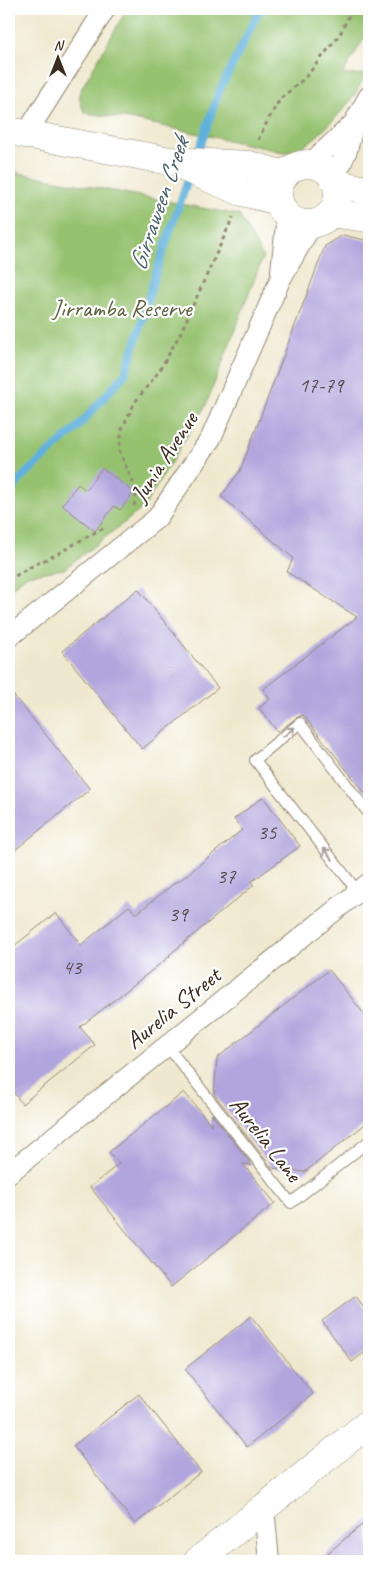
<svg xmlns="http://www.w3.org/2000/svg" width="378" height="1570" viewBox="0 0 378 1570" font-family="Caveat,sans-serif">
  <style>
    .green { fill: #96c270; stroke: #687647 }
    .lines { fill: none; stroke-linecap: round; stroke-linejoin: round }
    .stream { stroke: #60b1db; stroke-width: 8 }
    .building { fill: #b1a5dd }
    .service-casing { stroke: #958976; stroke-width: 12 }
    .minor-casing { stroke: #958976; stroke-width: 22 }
    .secondary-casing { stroke: #958976; stroke-width: 29 }
    .path { stroke: #958976; stroke-width: 3; stroke-dasharray: 4 4; stroke-linecap: butt }
    .service { stroke: #fff; stroke-width: 10 }
    .minor { stroke: #fff; stroke-width: 20 }
    .secondary { stroke: #fff; stroke-width: 28 }
    .oneway { stroke: #a79f9a }
    .labels { text-anchor: middle; dominant-baseline: central; stroke-width: 4.5; stroke-linejoin: round; paint-order: stroke }
    .number-label { font-size: 21px; fill: #58494e }
    .park-label { font-size: 24px; fill: #5b5f3b; stroke: #fff }
    .street-label { font-size: 24px; fill: #3b2a1e; stroke: #fff }
    .water-label { font-size: 25px; font-style: italic; fill: #4a606a; stroke: #fff }
  </style>
  <rect width="100%" height="100%" fill="#fff"/>
  <filter id="ink" filterUnits="userSpaceOnUse"><feTurbulence type="fractalNoise" baseFrequency=".02" numOctaves="2"/><feDisplacementMap in="SourceGraphic" scale="10" xChannelSelector="R" yChannelSelector="G"/><feConvolveMatrix kernelMatrix="1 2 1 2 8 2 1 2 1" color-interpolation-filters="sRGB"/></filter>
  <filter id="wash" filterUnits="userSpaceOnUse"><feTurbulence type="fractalNoise" baseFrequency=".0096" numOctaves="4" result="noise"/><feDisplacementMap in="SourceGraphic" scale="20" xChannelSelector="R" yChannelSelector="G"/><feGaussianBlur stdDeviation="1.12" result="paint"/><feColorMatrix in="noise" values="0 0 0 0 0 0 0 0 0 0 0 0 0 0 0 0 0 1.4 0 .05"/><feComposite in="paint" operator="in"/></filter>
  <g filter="url(#wash)">
    <rect width="100%" height="100%" fill="#efe8ce"/>
    <!-- green -->
    <g class="green">
      <path d="M127 9H369V30L342 75 365 74C359 97 317 141 295 151 292 152 287 152 283 152L130 119 85 113C81 106 79 100 80 91Z"/>
      <polygon points="9,171 239,215 263,257 206,405 143,508 64,569 27,575 9,590"/>
    </g>
    <g class="lines">
      <!-- stream -->
      <g class="stream">
        <polyline points="196,158 219,92 260,9"/>
        <polyline points="9,494 24,475 77,428 125,374 142,323 154,278 190,174"/>
      </g>
    </g>
    <g id="blocks">
      <!-- building -->
      <g class="building">
        <polygon points="343,235 369,241 369,798 303,715 296,718 278,732 259,708 270,699 263,689 357,617 287,572 293,558 221,496 240,471 325,246"/>
        <polygon points="102,468 134,492 120,510 114,506 95,531 62,505 78,484 86,490"/>
        <polygon points="138,589 218,688 142,749 62,651"/>
        <polygon points="9,690 90,789 9,855"/>
        <polygon points="263,797 300,846 251,882 254,885 169,955 170,956 80,1027 95,1045 22,1104 9,1086 9,950 56,913 81,945 129,906 136,914 177,881 178,882 242,830 234,819"/>
        <polygon points="329,970 369,1020 369,1121 305,1172 272,1168 214,1094 217,1058"/>
        <polygon points="184,1092 211,1125 212,1114 252,1165 243,1164 275,1203 171,1287 90,1187 119,1164 109,1152"/>
        <polygon points="356,1296 369,1315 369,1349 352,1362 322,1321"/>
        <polygon points="251,1316 313,1394 247,1447 185,1369"/>
        <polygon points="139,1394 201,1472 135,1524 73,1446"/>
        <polygon points="369,1519 369,1561 318,1561"/>
      </g>
    </g>
  </g>
  <g filter="url(#ink)">
    <use href="#blocks" fill-opacity="0" stroke="#958976" stroke-width="1"/>
    <g class="lines">
      <defs>
        <g id="service">
          <polyline points="358,892 255,760 300,723 369,814"/>
          <polyline points="167,1046 291,1203 369,1141"/>
        </g>
        <g id="minor">
          <polyline points="26,134 105,9"/>
          <polyline points="310,164 354,123"/>
          <polyline points="332,176 341,164 347,150 354,123 369,96"/>
          <polyline points="281,271 287,215"/>
          <polyline points="9,637 157,518 211,438 280,280 312,224"/>
          <polyline points="9,1173 369,883"/>
          <polyline points="264,1507 269,1561"/>
        </g>
        <g id="secondary">
          <polyline points="9,131 170,161 249,165 285,175"/>
          <circle cx="308" cy="194" r="30"/>
          <polyline points="188,169 242,192 279,201"/>
          <polyline points="336,183 369,191"/>
          <polyline points="331,213 369,218"/>
          <polyline points="198,1561 369,1423"/>
        </g>
      </defs>
      <!-- service casing -->
      <use href="#service" class="service-casing"/>
      <!-- minor casing -->
      <use href="#minor" class="minor-casing"/>
      <!-- secondary casing -->
      <use href="#secondary" class="secondary-casing"/>
      <!-- path -->
      <g class="path">
        <polyline points="258,140 268,120 280,99 305,78 339,36 352,9"/>
        <polyline points="134,506 137,492 119,450 122,429 135,402 160,370 180,334 233,217"/>
        <path d="M9 581C23 569 41 562 57 554 74 545 89 534 107 527"/>
      </g>
      <!-- service -->
      <use href="#service" class="service"/>
      <!-- minor -->
      <use href="#minor" class="minor"/>
      <!-- secondary -->
      <use href="#secondary" class="secondary"/>
    </g>
    <!-- one-way arrows -->
    <defs><path id="oneway-shaft" d="M-6 0H5M1.5-3L5.5 0L1.5 3" fill="none" stroke-width="1.6" stroke-linecap="round" stroke-linejoin="round" transform="scale(1.25)"/></defs>
    <g class="oneway">
      <use href="#oneway-shaft" transform="translate(289 732) rotate(-40)"/>
      <use href="#oneway-shaft" transform="translate(328 854) rotate(-128)"/>
    </g>
  </g>
  <g class="labels">
    <!-- number labels -->
    <g class="number-label">
      <text x="321" y="385">17-79</text>
      <text x="267" y="832">35</text>
      <text x="226" y="876">37</text>
      <text x="178" y="914">39</text>
      <text x="72" y="967">43</text>
    </g>
    <!-- park labels -->
    <g class="park-label">
      <text x="122" y="308">Jirramba Reserve</text>
    </g>
    <!-- street labels -->
    <g class="street-label">
      <text transform="translate(164 457) rotate(-57)">Junia Avenue</text>
      <text transform="translate(173 1008) rotate(-39)">Aurelia Street</text>
      <text transform="translate(266 1139) rotate(52)">Aurelia Lane</text>
    </g>
    <!-- water labels -->
    <g class="water-label">
      <text transform="translate(159 204) rotate(-71)">Girraween Creek</text>
    </g>
  </g>
  <!-- margin -->
  <rect width="378" height="1570" fill="none" stroke="#fff" stroke-width="30"/>
  <!-- north arrow -->
  <g transform="translate(58 58)" stroke="#ffffff" stroke-width="4" paint-order="stroke">
  <path d="M0-4L9 19L0 12L-9 19Z" fill="#3b2a1e"/>
  <text y="-8" font-size="14" font-weight="bold" text-anchor="middle" fill="#3b2a1e">N</text>
  </g>
</svg>
